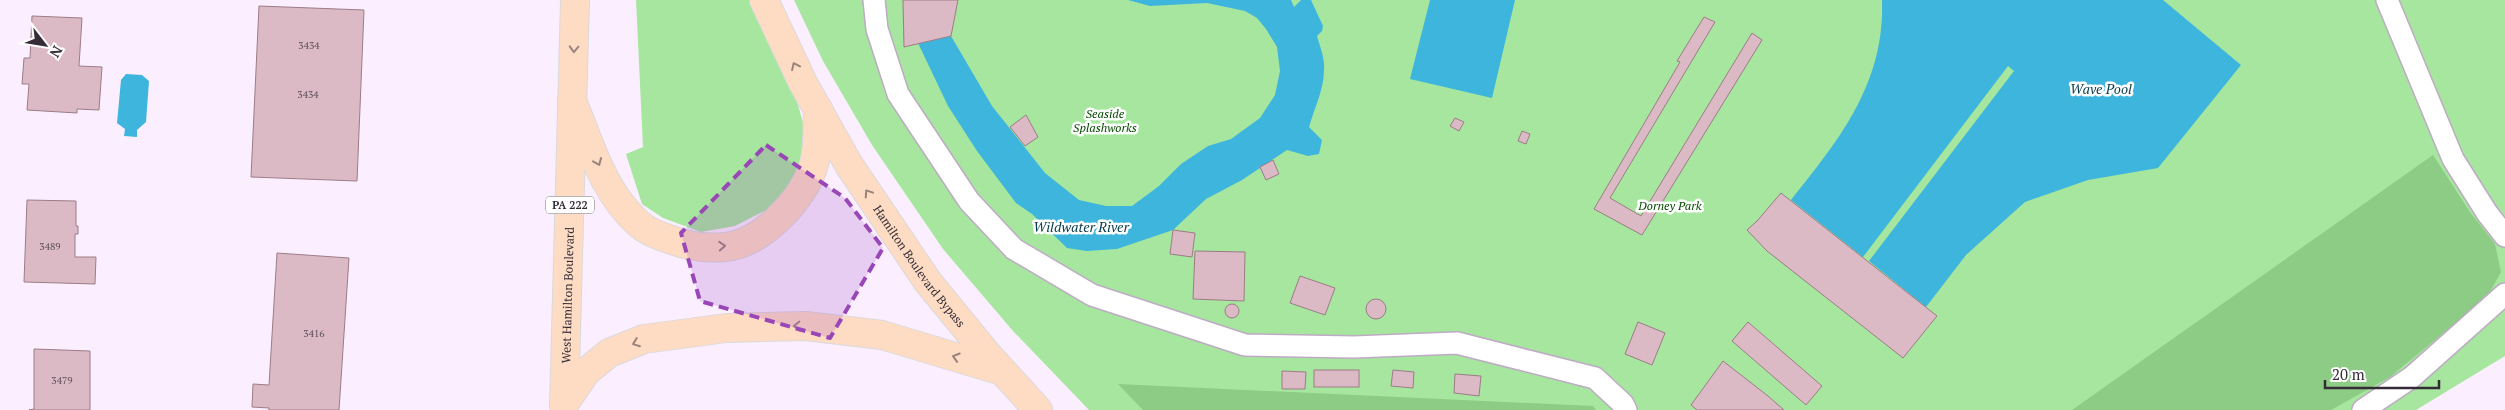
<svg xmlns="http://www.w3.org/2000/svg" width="2505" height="410" viewBox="0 0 2505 410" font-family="'PT Serif',serif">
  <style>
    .green { fill: #a6e69e }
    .forest { fill: #8ccc85 }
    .water { fill: #3eb5dd }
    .building { fill: #dcbac5; stroke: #9c7c86 }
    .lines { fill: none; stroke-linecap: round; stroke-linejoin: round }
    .service-casing { stroke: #beabc4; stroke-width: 24 }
    .primary-casing { stroke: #dad9db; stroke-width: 30 }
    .service { stroke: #fff; stroke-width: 21 }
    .primary { stroke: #fedcc4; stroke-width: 28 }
    .oneway { stroke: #99847d }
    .marked { fill: #9947b7; fill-opacity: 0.2; stroke: #9947b7; stroke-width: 4; stroke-dasharray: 10 6; stroke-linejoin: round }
    .labels { text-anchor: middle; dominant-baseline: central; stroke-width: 5; stroke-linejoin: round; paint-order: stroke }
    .number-label { font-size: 10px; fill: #5e505a }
    .shield { fill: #fff; stroke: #716b72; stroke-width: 1 }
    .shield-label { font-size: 11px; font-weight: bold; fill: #342c36 }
    .park-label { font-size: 12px; font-style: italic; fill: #044a01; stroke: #fff }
    .street-label { font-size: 12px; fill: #342c36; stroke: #fff }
    .water-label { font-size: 14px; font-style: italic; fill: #073c4d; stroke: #fff }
  </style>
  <rect width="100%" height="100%" fill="#fbefff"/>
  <!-- green -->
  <g class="green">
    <polygon points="636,0 753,0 794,90 806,134 797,173 772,207 735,226 701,232 663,218 642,204 626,154 643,147"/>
    <polygon points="794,0 2505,0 2505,356 2416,410 1089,410 1013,331 943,249 872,145 823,61"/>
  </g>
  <!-- forest -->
  <g class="forest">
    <polygon points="2433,155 2470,212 2495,244 2501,272 2487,297 2390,377 2331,410 2072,410"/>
    <polygon points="1118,384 1593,406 1596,410 1143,410"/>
  </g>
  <!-- water -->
  <g class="water">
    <path d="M1128 0H1291L1294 7 1301 0H1311L1323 26 1322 31 1317 36C1320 47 1325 58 1324 70 1324 90 1314 109 1309 127L1322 140 1319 154 1308 156 1287 150 1242 180 1206 199 1173 230 1117 249 1087 251 1067 248 1032 214 1016 203 977 151 948 106 918 43 951 36 992 106 1045 173 1079 200 1106 206H1132L1159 186 1181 164 1208 146 1231 139 1260 118 1275 95 1280 71 1277 47 1266 29 1257 18 1245 11 1207 3 1150 6Z"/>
    <polygon points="1430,0 1515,0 1492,98 1410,79"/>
    <path d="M1882 0H2163L2241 65 2158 168 2088 180 2025 202 1966 255 1926 307 1869 261 2014 71 2008 66 1863 257 1791 200C1840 139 1885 83 1882 0Z"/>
    <polygon points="126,74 142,75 149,81 146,122 137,130 137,137 124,136 125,129 117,123 121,80"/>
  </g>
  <!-- building -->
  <g class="building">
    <polygon points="903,0 958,0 951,36 904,47"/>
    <polygon points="259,6 364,10 357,181 251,177"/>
    <polygon points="32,16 82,18 79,66 102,67 99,110 77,109 77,113 27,110 29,84 22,84 24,58 30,58"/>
    <polygon points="1704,17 1715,22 1610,198 1641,216 1752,33 1762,40 1642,235 1594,209 1680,62 1677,61"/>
    <polygon points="1026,115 1038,137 1025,146 1010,127"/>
    <polygon points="1455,118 1464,122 1459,131 1450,126"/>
    <polygon points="1522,131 1530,134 1526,144 1518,141"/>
    <polygon points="1273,160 1279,174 1266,180 1260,167"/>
    <polygon points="1781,193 1937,316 1903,358 1767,251 1747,230 1757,221"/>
    <polygon points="27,200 76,201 76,226 78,226 78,234 75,234 75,257 96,257 95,284 24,282"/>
    <polygon points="1173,230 1195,233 1192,257 1170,254"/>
    <polygon points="1195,251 1245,252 1244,301 1193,299"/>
    <polygon points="277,253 349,258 339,410 269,410 269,408 252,407 253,384 269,385"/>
    <polygon points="1300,276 1335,288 1325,315 1290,303"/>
    <circle cx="1376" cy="309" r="10"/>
    <circle cx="1232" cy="311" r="7"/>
    <polygon points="1638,322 1665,333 1652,365 1625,354"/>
    <polygon points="1748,322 1822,386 1806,405 1732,341"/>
    <polygon points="34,349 90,351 90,410 29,410 34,409"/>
    <polygon points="1723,361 1768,396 1784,410 1697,410 1691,405"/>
    <rect x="1314" y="370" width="45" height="17"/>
    <polygon points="1393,370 1414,372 1413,388 1391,386"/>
    <polygon points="1282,371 1306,372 1305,389 1282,389"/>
    <polygon points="1455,374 1481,376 1479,396 1454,393"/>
  </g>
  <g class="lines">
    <defs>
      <g id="service">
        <polyline points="874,0 877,29 898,94 969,201 1014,249 1092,295 1245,345 1354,347 1457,343 1595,378 1623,404 1626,410"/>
        <polyline points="2387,0 2453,159 2487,213 2505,236"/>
        <polyline points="2363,410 2412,377 2505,294"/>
      </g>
      <g id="primary">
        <path id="s1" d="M764 0 803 83 849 165 928 282 987 354 1038 410"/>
        <path d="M572 101C590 143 603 193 639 224 647 231 659 236 669 239 687 246 706 249 725 247 760 244 798 204 811 173 819 154 817 129 818 109"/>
        <polyline points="564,404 586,372 609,353 644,339 726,328 806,326 882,335 1002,371"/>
        <path id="s2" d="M564 406 575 0"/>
      </g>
    </defs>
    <!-- service casing -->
    <use href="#service" class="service-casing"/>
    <!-- primary casing -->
    <use href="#primary" class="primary-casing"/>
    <!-- service -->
    <use href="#service" class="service"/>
    <!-- primary -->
    <use href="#primary" class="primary"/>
  </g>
  <!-- one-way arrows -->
  <defs><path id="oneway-chevron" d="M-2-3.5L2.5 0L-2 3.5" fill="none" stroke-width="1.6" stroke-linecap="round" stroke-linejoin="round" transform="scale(1.25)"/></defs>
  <g class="oneway">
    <use href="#oneway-chevron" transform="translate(574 49) rotate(92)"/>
    <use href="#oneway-chevron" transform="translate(795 66) rotate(-115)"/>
    <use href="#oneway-chevron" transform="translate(598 162) rotate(67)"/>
    <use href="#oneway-chevron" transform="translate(868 193) rotate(-124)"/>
    <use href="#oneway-chevron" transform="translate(722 246) rotate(-4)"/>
    <use href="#oneway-chevron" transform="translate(797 326) rotate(179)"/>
    <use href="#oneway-chevron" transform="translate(636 343) rotate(159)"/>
    <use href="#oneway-chevron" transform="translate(956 357) rotate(-163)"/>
  </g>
  <!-- marked area -->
  <path class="marked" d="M766 145 845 198 883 248 830 338 700 301 681 233Z"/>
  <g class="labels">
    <!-- number labels -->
    <g class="number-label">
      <text x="309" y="45">3434</text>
      <text x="308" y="94">3434</text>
      <text x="50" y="246">3489</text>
      <text x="314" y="333">3416</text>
      <text x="62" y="380">3479</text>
    </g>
    <!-- shield labels -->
    <rect class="shield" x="546" y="196.5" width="48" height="17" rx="4"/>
    <g class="shield-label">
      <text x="570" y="205">PA 222</text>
    </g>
    <!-- park labels -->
    <g class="park-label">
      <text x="1105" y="113">Seaside<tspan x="1105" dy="14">Splashworks</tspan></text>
      <text x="1670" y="205">Dorney Park</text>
    </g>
    <!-- street labels -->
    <g class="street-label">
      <text stroke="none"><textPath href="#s1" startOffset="309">Hamilton Boulevard Bypass</textPath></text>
      <text stroke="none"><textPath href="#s2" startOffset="111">West Hamilton Boulevard</textPath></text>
    </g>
    <!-- water labels -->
    <g class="water-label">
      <text x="2101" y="88">Wave Pool</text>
      <text x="1081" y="226">Wildwater River</text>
    </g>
  </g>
  <!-- north arrow -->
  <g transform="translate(45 45) rotate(121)" stroke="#ffffff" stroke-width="4" paint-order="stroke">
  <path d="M0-4L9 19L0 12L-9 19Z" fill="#342c36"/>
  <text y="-8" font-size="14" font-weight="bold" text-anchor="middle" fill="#342c36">N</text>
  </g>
  <!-- scale -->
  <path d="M2325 380v8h114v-8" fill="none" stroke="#342c36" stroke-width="2.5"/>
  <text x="2332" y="380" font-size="15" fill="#342c36" stroke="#ffffff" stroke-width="4" paint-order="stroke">20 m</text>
</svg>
